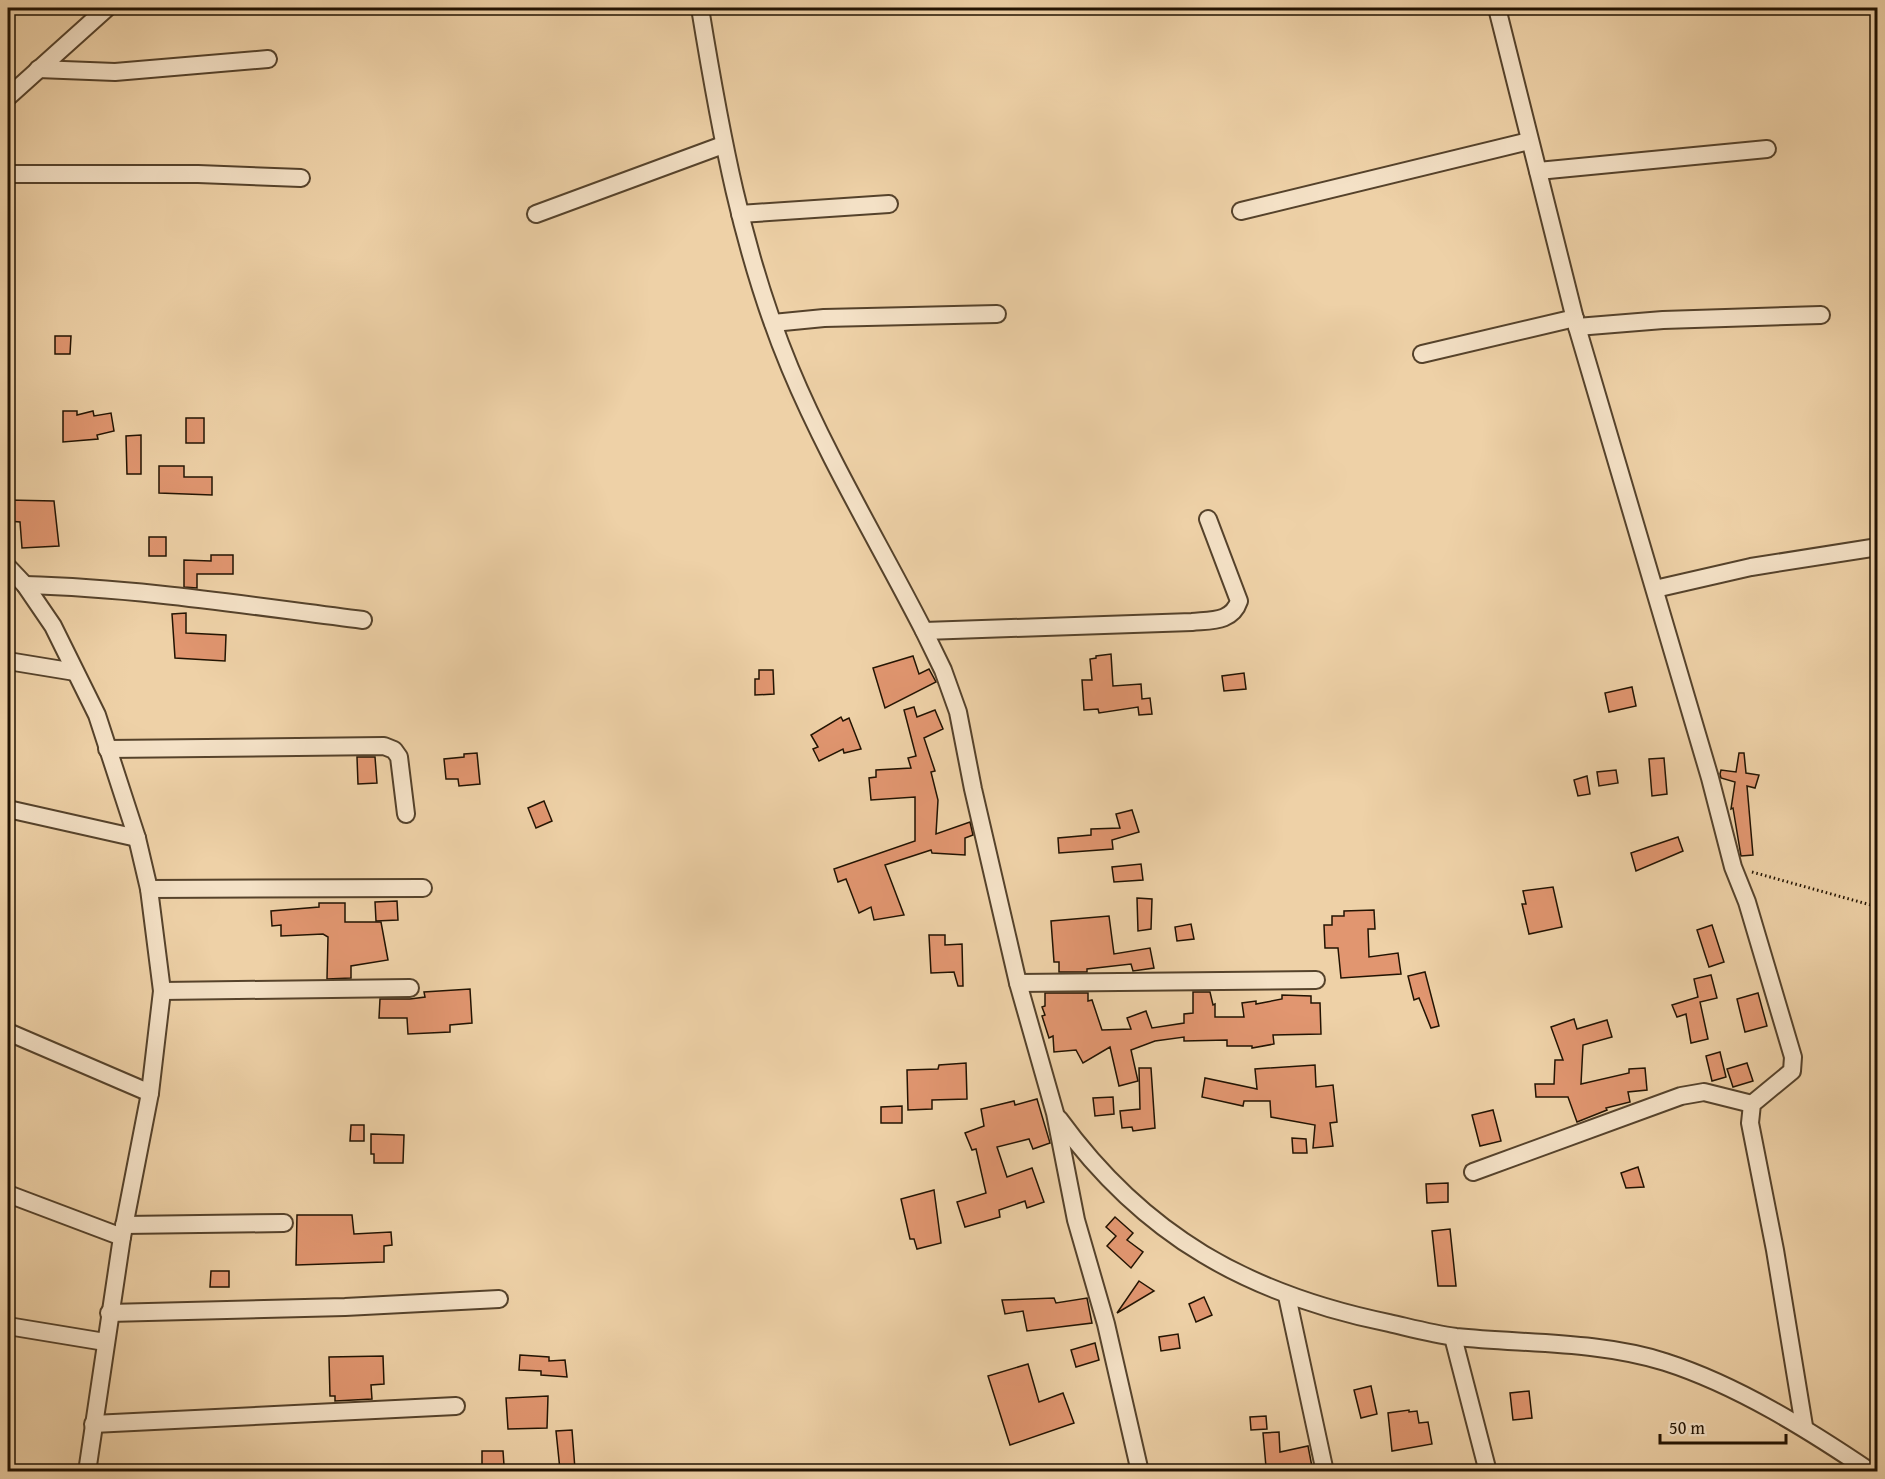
<svg xmlns="http://www.w3.org/2000/svg" width="1885" height="1479" viewBox="0 0 1885 1479" font-family="'Gentium Book Plus',serif">
  <style>
    .building { fill: #e19670; stroke: #221302; stroke-width: 1.5 }
    .lines { fill: none; stroke-linecap: round; stroke-linejoin: round }
    .street-casing { stroke: #55422b; stroke-width: 20 }
    .path { stroke: #221302; stroke-width: 3; stroke-dasharray: 1.5 3; stroke-linecap: butt }
    .street { stroke: #f4e1c6; stroke-width: 16 }
  </style>
  <rect width="100%" height="100%" fill="#eed1a7"/>
  <filter id="stains"><feTurbulence type="fractalNoise" baseFrequency=".00333" numOctaves="4"/><feColorMatrix values="0 0 0 0 .2 0 0 0 0 .09 0 0 0 0 .02 0 0 0 .5 -.17"/></filter>
  <radialGradient id="worn" r=".72"><stop offset=".6" stop-color="#630" stop-opacity="0"/><stop offset="1" stop-color="#630" stop-opacity=".3"/></radialGradient>
  <!-- building -->
  <g class="building">
    <polygon points="55,336 71,336 70,354 55,354"/>
    <polygon points="63,411 77,411 77,415 93,411 94,416 111,413 114,431 97,435 98,439 63,442"/>
    <rect x="186" y="418" width="18" height="25"/>
    <polygon points="141,435 141,474 127,474 126,436"/>
    <polygon points="159,466 184,466 184,477 212,477 212,495 159,493"/>
    <polygon points="8,500 54,501 59,546 22,548 20,522 8,521"/>
    <rect x="149" y="537" width="17" height="19"/>
    <polygon points="211,555 233,555 233,574 197,574 197,588 184,587 184,560 211,561"/>
    <polygon points="186,613 186,633 226,635 225,661 175,658 172,614"/>
    <polygon points="1111,654 1113,686 1141,684 1142,699 1150,698 1152,714 1139,715 1138,707 1099,713 1098,709 1084,710 1082,680 1092,680 1090,659 1096,658 1096,656"/>
    <polygon points="913,656 919,674 929,669 936,682 885,708 873,668"/>
    <polygon points="759,670 773,670 774,694 755,695 755,679 759,679"/>
    <polygon points="1244,673 1246,689 1224,691 1222,676"/>
    <polygon points="1632,687 1636,706 1609,712 1605,693"/>
    <polygon points="914,707 917,717 935,710 943,729 924,738 935,771 931,772 938,800 936,834 970,822 973,835 965,838 965,855 932,853 931,850 885,865 904,915 874,920 871,907 859,913 846,879 838,882 834,869 915,841 915,797 871,800 869,778 876,777 876,770 911,768 908,758 916,756 904,710"/>
    <polygon points="841,717 843,721 849,718 861,749 844,753 843,749 819,761 813,749 818,747 811,735"/>
    <polygon points="477,753 480,784 459,786 458,779 446,779 444,759 464,757 464,754"/>
    <polygon points="1739,753 1744,753 1746,773 1759,775 1755,788 1747,786 1753,855 1741,856 1733,808 1731,809 1735,782 1721,778 1720,774 1721,770 1736,772"/>
    <polygon points="357,757 375,757 377,783 358,784"/>
    <polygon points="1664,758 1667,794 1652,796 1649,759"/>
    <polygon points="1616,770 1618,783 1599,786 1597,772"/>
    <polygon points="1587,776 1590,794 1578,796 1574,780"/>
    <polygon points="544,801 552,821 536,828 528,808"/>
    <polygon points="1132,810 1139,832 1112,840 1113,849 1059,853 1058,838 1091,835 1091,829 1120,828 1116,814"/>
    <polygon points="1678,837 1683,851 1636,871 1631,853"/>
    <polygon points="1141,864 1143,880 1114,882 1112,867"/>
    <polygon points="1553,887 1562,927 1529,934 1522,904 1526,904 1523,891"/>
    <polygon points="1137,898 1152,899 1151,929 1138,931"/>
    <polygon points="397,901 398,920 376,921 375,902"/>
    <polygon points="319,903 345,903 345,922 381,922 388,960 351,966 351,978 327,979 328,937 323,934 281,936 281,925 272,926 271,911 319,907"/>
    <polygon points="1374,910 1375,929 1368,929 1369,957 1398,953 1401,974 1341,978 1338,948 1325,948 1324,925 1332,925 1332,916 1344,916 1344,911"/>
    <polygon points="1109,916 1114,954 1150,948 1154,968 1133,971 1131,964 1087,969 1087,972 1059,972 1059,962 1054,962 1051,921"/>
    <polygon points="1191,924 1194,939 1177,941 1175,927"/>
    <polygon points="1712,925 1724,962 1709,967 1697,930"/>
    <polygon points="929,935 945,935 945,945 962,944 963,986 958,986 954,972 931,973"/>
    <polygon points="1425,972 1439,1026 1431,1028 1419,998 1414,1000 1408,976"/>
    <polygon points="1711,975 1717,998 1700,1002 1708,1039 1691,1043 1686,1014 1677,1017 1672,1005 1698,997 1694,979"/>
    <polygon points="470,989 472,1023 450,1025 450,1032 408,1034 407,1018 379,1018 380,999 410,999 425,997 424,992"/>
    <polygon points="1193,992 1210,992 1213,1005 1215,1004 1215,1017 1244,1017 1242,1003 1256,1001 1256,1004 1282,999 1282,995 1311,996 1311,1003 1320,1003 1321,1034 1273,1035 1274,1044 1252,1048 1252,1046 1227,1046 1227,1040 1184,1041 1184,1037 1155,1041 1131,1050 1138,1081 1119,1086 1110,1047 1083,1063 1076,1050 1054,1052 1053,1036 1049,1038 1042,1016 1045,1015 1042,1007 1045,1006 1045,993 1088,993 1088,1001 1092,1000 1102,1030 1131,1029 1127,1018 1146,1011 1152,1028 1184,1023 1184,1014 1193,1013"/>
    <polygon points="1758,993 1767,1026 1745,1032 1737,999"/>
    <polygon points="1574,1019 1577,1029 1607,1020 1612,1037 1583,1045 1581,1084 1629,1073 1629,1069 1645,1068 1647,1090 1628,1092 1630,1102 1606,1108 1607,1110 1577,1122 1568,1097 1536,1097 1535,1084 1554,1084 1555,1060 1563,1060 1551,1027"/>
    <polygon points="1720,1052 1726,1077 1712,1081 1706,1056"/>
    <polygon points="966,1063 967,1099 932,1100 932,1109 908,1110 907,1070 938,1069 939,1065"/>
    <polygon points="1747,1063 1753,1081 1733,1087 1727,1069"/>
    <polygon points="1315,1065 1316,1087 1333,1085 1337,1122 1330,1123 1333,1146 1313,1148 1315,1125 1271,1117 1270,1101 1244,1101 1243,1106 1202,1097 1205,1078 1257,1089 1255,1069"/>
    <polygon points="1139,1068 1151,1068 1155,1128 1133,1131 1132,1127 1122,1128 1120,1111 1140,1109"/>
    <polygon points="1113,1097 1114,1114 1095,1116 1093,1098"/>
    <polygon points="1037,1099 1050,1143 1033,1149 1029,1139 997,1147 1007,1177 1032,1168 1044,1202 1027,1208 1025,1201 999,1210 1000,1217 965,1227 957,1202 986,1193 976,1149 972,1150 965,1133 984,1126 981,1109 1014,1101 1015,1105"/>
    <polygon points="902,1106 902,1123 881,1123 881,1107"/>
    <polygon points="1493,1110 1501,1141 1480,1146 1472,1115"/>
    <polygon points="351,1125 364,1125 364,1141 350,1141"/>
    <polygon points="371,1134 404,1135 403,1163 374,1163 374,1154 371,1154"/>
    <polygon points="1292,1138 1306,1139 1307,1153 1293,1153"/>
    <polygon points="1638,1167 1644,1187 1626,1188 1621,1173"/>
    <polygon points="1448,1183 1448,1202 1427,1203 1426,1184"/>
    <polygon points="934,1190 941,1243 917,1249 914,1239 910,1239 901,1199"/>
    <polygon points="297,1215 352,1215 354,1234 391,1232 392,1245 384,1246 384,1262 296,1265"/>
    <polygon points="1115,1217 1133,1233 1127,1240 1143,1252 1131,1268 1107,1246 1116,1236 1106,1227"/>
    <polygon points="1450,1229 1456,1286 1438,1286 1432,1231"/>
    <polygon points="211,1271 229,1271 229,1287 210,1287"/>
    <polygon points="1139,1281 1154,1291 1117,1313"/>
    <polygon points="1204,1297 1212,1315 1196,1322 1189,1304"/>
    <polygon points="1054,1298 1056,1303 1087,1298 1092,1323 1027,1331 1023,1311 1005,1314 1002,1300"/>
    <polygon points="1178,1334 1180,1348 1161,1351 1159,1337"/>
    <polygon points="1095,1343 1099,1360 1076,1367 1071,1350"/>
    <polygon points="520,1355 549,1357 549,1361 565,1360 567,1377 541,1375 541,1371 519,1370"/>
    <polygon points="383,1356 384,1384 371,1385 372,1399 335,1401 335,1396 330,1396 329,1357"/>
    <polygon points="1028,1364 1039,1402 1063,1393 1074,1423 1010,1445 988,1376"/>
    <polygon points="1371,1386 1377,1414 1361,1418 1354,1390"/>
    <polygon points="1529,1391 1532,1418 1513,1420 1510,1393"/>
    <polygon points="548,1396 547,1428 508,1429 506,1398"/>
    <polygon points="1409,1410 1409,1412 1417,1411 1419,1423 1428,1422 1432,1444 1392,1451 1388,1413"/>
    <polygon points="1266,1416 1267,1429 1251,1430 1250,1417"/>
    <polygon points="572,1430 575,1469 560,1470 556,1431"/>
    <polygon points="1279,1432 1280,1452 1308,1446 1313,1472 1281,1472 1280,1467 1266,1467 1263,1433"/>
    <polygon points="482,1451 503,1451 504,1465 482,1466"/>
  </g>
  <g class="lines">
    <defs>
      <g id="street">
        <path d="M700 8C720 130 742 253 790 368 827 457 880 545 924 631L943 670 958 712 973 789 1018 983 1055 1113 1076 1220 1106 1324 1140 1472"/>
        <polyline points="1497,8 1577,327 1710,778 1733,867 1747,902 1793,1057 1792,1071 1752,1104 1750,1123 1775,1250 1804,1426"/>
        <polyline points="38,69 115,72 268,59"/>
        <polyline points="8,97 107,8"/>
        <polyline points="1538,171 1767,149"/>
        <polyline points="8,174 198,174 301,178"/>
        <polyline points="1241,211 1529,141"/>
        <polyline points="536,214 723,145"/>
        <polyline points="740,214 889,204"/>
        <polyline points="773,323 824,318 997,314"/>
        <polyline points="1577,327 1663,320 1821,315"/>
        <polyline points="1422,354 1575,318"/>
        <polyline points="8,567 25,585 53,626 97,715 137,838 149,889 162,991 150,1093 122,1237 87,1472"/>
        <path d="M25 585C139 588 251 606 363 620"/>
        <polyline points="1655,589 1751,567 1878,547"/>
        <path d="M924 631 1192 622C1212 620 1232 622 1239 601L1208 519"/>
        <polyline points="8,661 75,672"/>
        <polyline points="107,749 384,746 394,750 399,757 406,814"/>
        <polyline points="8,809 137,838"/>
        <polyline points="149,889 423,888"/>
        <polyline points="1018,983 1316,980"/>
        <polyline points="162,991 410,988"/>
        <polyline points="8,1032 150,1093"/>
        <path d="M1059 1119C1144 1236 1248 1294 1389 1323 1411 1328 1433 1334 1456 1337 1525 1344 1599 1341 1665 1362 1737 1385 1809 1430 1871 1472"/>
        <polyline points="1473,1172 1681,1096 1704,1092 1752,1104"/>
        <polyline points="8,1194 122,1237"/>
        <polyline points="124,1225 284,1223"/>
        <polyline points="1287,1296 1325,1472"/>
        <polyline points="109,1313 345,1307 499,1299"/>
        <polyline points="8,1326 105,1342"/>
        <polyline points="1453,1337 1488,1472"/>
        <polyline points="93,1424 456,1406"/>
      </g>
    </defs>
    <!-- street casing -->
    <use href="#street" class="street-casing"/>
    <!-- path -->
    <polyline class="path" points="1752,872 1878,907"/>
    <!-- street -->
    <use href="#street" class="street"/>
  </g>
  <!-- margin -->
  <rect width="1885" height="1479" fill="none" stroke="#eed1a7" stroke-width="30"/>
  <rect x="9" y="9" width="1867" height="1461" fill="none" stroke="#221302" stroke-width="3"/>
  <rect x="15" y="15" width="1855" height="1449" fill="none" stroke="#221302" stroke-width="1.5"/>
  <!-- scale -->
  <path d="M1660 1434v9h126v-9" fill="none" stroke="#221302" stroke-width="3"/>
  <text x="1669" y="1434" font-size="18" fill="#221302" stroke="#f4e1c6" stroke-width="4.5" paint-order="stroke">50 m</text>
  <rect width="100%" height="100%" filter="url(#stains)"/>
  <rect width="100%" height="100%" fill="url(#worn)"/>
</svg>
